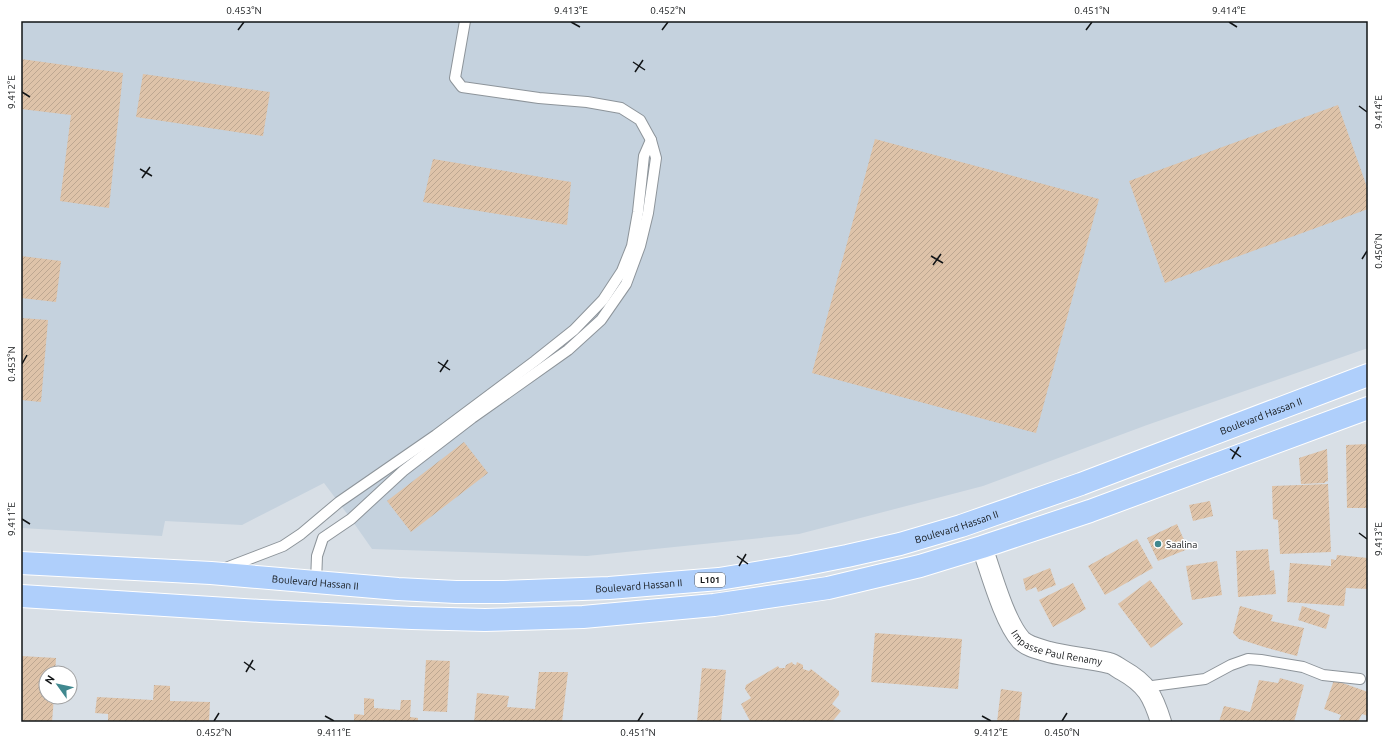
<svg xmlns="http://www.w3.org/2000/svg" width="1389" height="743" viewBox="0 0 1389 743" font-family="Ubuntu,sans-serif">
  <style>
    .built { fill: #c5d2de }
    .building { fill: url(#building-hatch) }
    .lines { fill: none; stroke-linecap: round; stroke-linejoin: round }
    .service-casing { stroke: #8d949a; stroke-width: 12 }
    .minor-casing { stroke: #8d949a; stroke-width: 22 }
    .trunk-casing { stroke: #fff; stroke-width: 24 }
    .service { stroke: #fff; stroke-width: 10 }
    .minor { stroke: #fff; stroke-width: 20 }
    .trunk { stroke: #afcffb; stroke-width: 22 }
    .ticks { fill: none; stroke: #111416; stroke-width: 1.5 }
    .poi-dot { fill: #40888f; stroke: #fff; stroke-width: 1.5 }
    .labels { text-anchor: middle; dominant-baseline: central; stroke-width: 3; stroke-linejoin: round; paint-order: stroke }
    .shield { fill: #fff; stroke: #585a5c; stroke-width: 1 }
    .shield-label { font-size: 9px; font-weight: bold; fill: #111416 }
    .street-label { font-size: 10px; fill: #111416; stroke: #fff }
    .poi-label { font-size: 10px; fill: #111416; stroke: #fff; text-anchor: start }
    .neatline { fill: none; stroke: #111416; stroke-width: 1.5 }
    .ticks-label { font-size: 10px; text-anchor: middle; fill: #111416 }
  </style>
  <defs>
    <pattern id="building-hatch" width="6" height="6" patternUnits="userSpaceOnUse"><rect width="6" height="6" fill="#dec3a9"/><path d="M-1 1l2-2M0 6l6-6M5 7l2-2" fill="none" stroke="#bda791"/></pattern>
  </defs>
  <rect width="100%" height="100%" fill="#d8dfe6"/>
  <!-- built -->
  <polygon class="built" points="21,21 1368,21 1368,348 1147,425 983,486 799,534 587,556 372,549 351,519 324,483 242,525 165,521 162,536 21,528"/>
  <!-- building -->
  <g class="building">
    <polygon points="21,59 123,73 109,208 60,201 71,115 21,109"/>
    <polygon points="143,74 270,92 263,136 136,117"/>
    <polygon points="1338,105 1368,190 1368,209 1165,283 1129,181"/>
    <polygon points="875,139 1099,199 1036,433 812,373"/>
    <polygon points="433,159 571,182 567,225 423,202"/>
    <polygon points="21,256 61,261 56,302 21,298"/>
    <polygon points="21,318 48,320 41,402 21,400"/>
    <polygon points="464,442 488,473 411,532 387,501"/>
    <polygon points="1368,444 1368,508 1347,508 1346,445"/>
    <polygon points="1327,449 1328,481 1325,482 1325,483 1301,484 1299,458"/>
    <polygon points="1328,484 1331,552 1280,554 1278,520 1273,519 1272,486"/>
    <polygon points="1210,501 1213,516 1193,521 1189,505"/>
    <polygon points="1177,524 1188,549 1158,561 1147,538"/>
    <polygon points="1137,539 1153,568 1105,595 1088,566"/>
    <polygon points="1268,549 1270,571 1274,570 1276,594 1238,597 1236,551"/>
    <polygon points="1337,555 1368,558 1368,589 1346,588 1344,606 1287,602 1290,563 1331,566 1331,559 1336,560"/>
    <polygon points="1217,561 1222,595 1192,600 1186,566"/>
    <polygon points="1050,568 1056,585 1038,592 1036,587 1026,591 1023,579"/>
    <polygon points="1150,580 1183,624 1151,648 1118,604"/>
    <polygon points="1073,583 1086,609 1053,627 1039,600"/>
    <polygon points="1240,606 1273,615 1271,621 1304,628 1297,656 1264,647 1239,639 1233,633"/>
    <polygon points="1302,606 1330,615 1326,629 1298,620"/>
    <polygon points="875,633 962,639 958,689 871,682"/>
    <polygon points="21,656 56,658 55,673 46,673 46,697 54,697 52,722 21,722"/>
    <polygon points="426,660 450,661 447,712 423,711"/>
    <polygon points="792,662 793,664 796,665 797,662 803,665 803,669 809,671 811,669 839,691 839,695 832,704 841,711 832,722 748,722 750,721 741,704 751,698 745,689 746,685 778,666 779,668 785,668 786,665"/>
    <polygon points="702,668 726,670 721,722 697,722"/>
    <polygon points="539,672 568,672 562,722 474,722 477,693 509,696 507,707 535,709"/>
    <polygon points="1280,678 1304,685 1294,722 1219,722 1224,706 1250,712 1259,680 1278,683"/>
    <polygon points="1334,680 1368,692 1368,716 1362,714 1358,722 1338,722 1341,715 1324,709"/>
    <polygon points="154,685 170,686 170,701 210,702 209,722 108,722 108,714 95,713 97,697 153,700"/>
    <polygon points="1001,689 1022,692 1019,722 997,722"/>
    <polygon points="364,698 374,699 374,708 400,710 401,700 411,700 410,717 418,718 418,722 354,722 354,714 364,715"/>
  </g>
  <g class="lines">
    <defs>
      <g id="service">
        <polyline points="223,569 283,546 301,534 339,502 436,435 535,361 574,330 603,300 622,271 632,246 638,212 644,156 651,140"/>
        <polyline points="316,582 317,556 323,538 351,519 403,471 472,418 568,350 601,320 626,284 640,246 648,213 656,158 651,140 640,120 621,108 587,102 539,98 462,87 455,78 465,21"/>
        <polyline points="1145,687 1205,679 1231,665 1248,659 1261,660 1303,667 1323,675 1360,679"/>
      </g>
      <g id="minor">
        <path id="s1" d="M982 547C991 572 1004 621 1021 640 1028 647 1040 649 1049 652 1068 657 1089 658 1109 663 1114 664 1118 668 1122 670 1147 684 1153 696 1161 722"/>
      </g>
      <g id="trunk">
        <path id="s2" d="M21 563 211 573 398 589 456 592H504L609 588 719 579 792 567 847 556 900 544 961 526 1081 484 1368 375"/>
        <polyline points="21,596 261,611 412,618 485,620 583,617 714,605 828,588 920,566 982,547 1090,511 1368,408"/>
      </g>
    </defs>
    <!-- service casing -->
    <use href="#service" class="service-casing"/>
    <!-- minor casing -->
    <use href="#minor" class="minor-casing"/>
    <!-- trunk casing -->
    <use href="#trunk" class="trunk-casing"/>
    <!-- service -->
    <use href="#service" class="service"/>
    <!-- minor -->
    <use href="#minor" class="minor"/>
    <!-- trunk -->
    <use href="#trunk" class="trunk"/>
  </g>
  <!-- ticks -->
  <path class="ticks" d="M571 22 580 27M1229 22 1237 27M238 30 244 22M662 30 668 22M1086 30 1092 22M633 62 645 70M635 72 643 60M22 92 30 97M1359 106 1367 112M140 169 152 176M142 178 150 167M931 256 943 263M1362 259 1367 251M933 265 941 254M438 362 450 370M22 364 27 355M440 372 448 360M1230 449 1241 457M1232 459 1239 447M22 519 30 524M1359 533 1367 539M737 556 748 564M739 566 746 554M244 662 255 670M246 672 253 660M325 716 334 721M982 716 991 721M214 721 219 713M638 721 643 713M1062 721 1067 713"/>
  <!-- markers -->
  <circle class="poi-dot" cx="1158" cy="544" r="4"/>
  <g class="labels">
    <!-- shield labels -->
    <rect class="shield" x="695" y="573" width="30" height="14" rx="3"/>
    <g class="shield-label">
      <text x="710" y="580">L101</text>
    </g>
    <!-- street labels -->
    <g class="street-label">
      <text stroke="none"><textPath href="#s2" startOffset="1267">Boulevard Hassan II</textPath></text>
      <text stroke="none"><textPath href="#s2" startOffset="943">Boulevard Hassan II</textPath></text>
      <text stroke="none"><textPath href="#s2" startOffset="295">Boulevard Hassan II</textPath></text>
      <text stroke="none"><textPath href="#s2" startOffset="619">Boulevard Hassan II</textPath></text>
      <text stroke="none"><textPath href="#s1" startOffset="138">Impasse Paul Renamy</textPath></text>
    </g>
    <!-- poi labels -->
    <g class="poi-label">
      <text x="1166" y="544">Saalina</text>
    </g>
  </g>
  <!-- border -->
  <rect width="1389" height="743" fill="none" stroke="#ffffff" stroke-width="44"/>
  <!-- north arrow -->
  <g transform="translate(58 685) rotate(303)"><circle r="19" fill="#ffffff" stroke="#a0a1a2"/>
  <path d="M0-3L7 15L0 10L-7 15Z" fill="#40888f"/>
  <text y="-6" font-size="11" font-weight="bold" text-anchor="middle" fill="#111416">N</text>
  </g>
  <rect x="22" y="22" width="1345" height="699" class="neatline"/>
  <g class="ticks-label">
    <text x="244" y="14">0.453°N</text>
    <text x="571" y="14">9.413°E</text>
    <text x="668" y="14">0.452°N</text>
    <text x="1092" y="14">0.451°N</text>
    <text x="1229" y="14">9.414°E</text>
    <text transform="translate(11 92) rotate(-90)" y="4">9.412°E</text>
    <text transform="translate(1378 112) rotate(-90)" y="4">9.414°E</text>
    <text transform="translate(1378 251) rotate(-90)" y="4">0.450°N</text>
    <text transform="translate(11 364) rotate(-90)" y="4">0.453°N</text>
    <text transform="translate(11 519) rotate(-90)" y="4">9.411°E</text>
    <text transform="translate(1378 539) rotate(-90)" y="4">9.413°E</text>
    <text x="214" y="736">0.452°N</text>
    <text x="334" y="736">9.411°E</text>
    <text x="638" y="736">0.451°N</text>
    <text x="991" y="736">9.412°E</text>
    <text x="1062" y="736">0.450°N</text>
  </g>
</svg>
